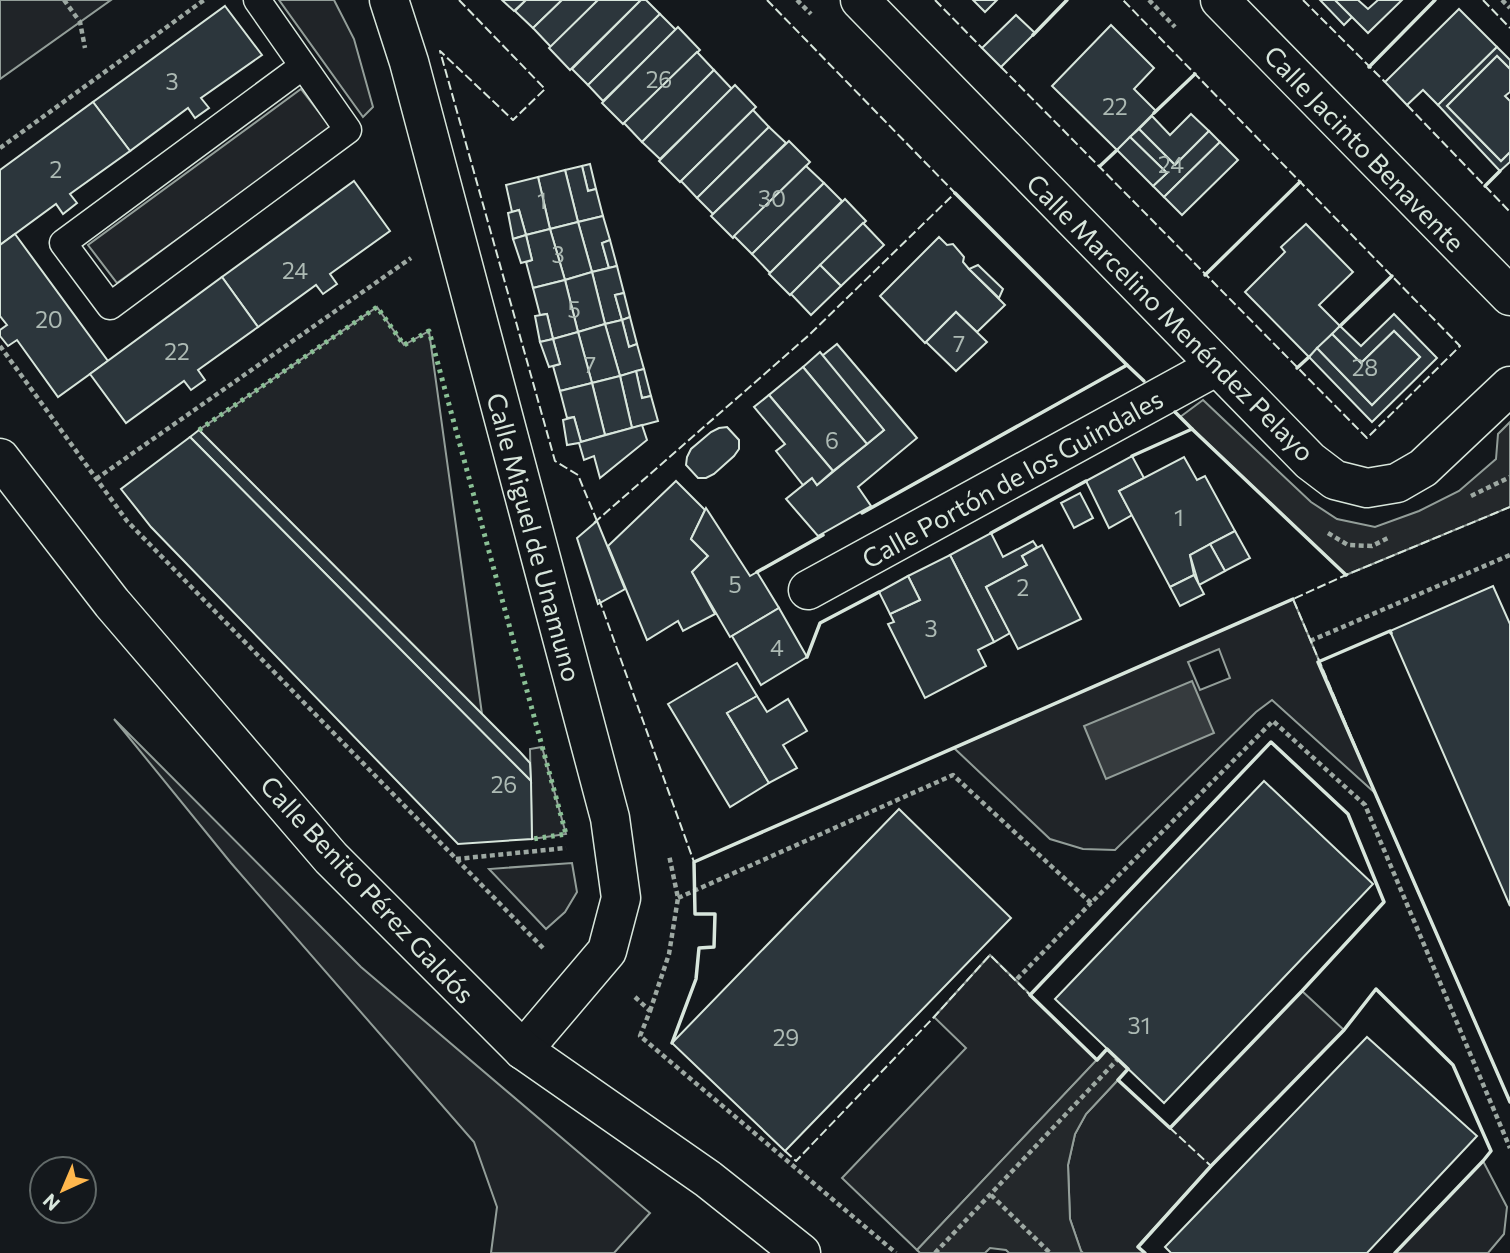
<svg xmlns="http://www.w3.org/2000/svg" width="1510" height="1253" viewBox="0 0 1510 1253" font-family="Commissioner,sans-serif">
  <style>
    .green { fill: #202428; stroke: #939e99; stroke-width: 2; fill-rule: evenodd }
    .parking { fill: #24282b; stroke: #939e99; stroke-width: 2 }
    .water { fill: #363b3e; stroke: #939e99; stroke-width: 2 }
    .building { fill: #2c363c; stroke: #d8e6dc; stroke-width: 2 }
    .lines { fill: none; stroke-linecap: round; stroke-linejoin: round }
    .lane-casing { stroke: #d8e6dc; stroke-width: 29 }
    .street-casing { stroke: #d8e6dc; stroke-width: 41 }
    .path { stroke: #9da8a2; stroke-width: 4.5; stroke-dasharray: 5 3.5; stroke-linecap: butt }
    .lane { stroke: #14181c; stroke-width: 26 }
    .street { stroke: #14181c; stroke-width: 38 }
    .hedge { stroke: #8ac095; stroke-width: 5; stroke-dasharray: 3.5 5; stroke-linecap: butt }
    .fence { stroke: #d8e6dc; stroke-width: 2; stroke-dasharray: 9 3.5; stroke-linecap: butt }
    .wall { stroke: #d8e6dc; stroke-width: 3.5 }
    .labels { text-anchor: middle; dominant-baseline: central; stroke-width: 5; stroke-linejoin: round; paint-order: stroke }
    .number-label { font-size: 23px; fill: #adbab4 }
    .street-label { font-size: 26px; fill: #d8e6dc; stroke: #14181c }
  </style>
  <rect width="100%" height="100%" fill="#14181c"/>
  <!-- green -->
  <g class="green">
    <polygon points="0,0 111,0 0,79"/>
    <polygon points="279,0 334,0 354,39 373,107 363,117"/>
    <polygon points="301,89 331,128 117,283 88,245"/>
    <polygon points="377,307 404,345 429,331 482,714 199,430"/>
    <path d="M1293 599 1375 793 1272 700 1256 712 1115 850 1083 849 1050 839 954 748ZM1219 649 1230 678 1200 690 1188 662Z"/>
    <polygon points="114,719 361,967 650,1213 614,1253 491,1253 497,1207 474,1142 231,863"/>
    <polygon points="542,747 566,834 532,839 530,749"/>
    <polygon points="572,863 577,892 565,912 546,929 489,869"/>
    <polygon points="990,955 1097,1060 917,1250 842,1178 966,1048 934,1017"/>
    <polygon points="1302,991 1344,1030 1211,1166 1138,1246 1145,1253 1083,1253 1081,1251 1070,1219 1068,1165 1075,1134 1086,1114 1118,1080 1170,1128"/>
    <polygon points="1483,1161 1507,1207 1504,1234 1488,1253 1395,1253"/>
  </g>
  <!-- parking -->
  <g class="parking">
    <polygon points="1203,400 1311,502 1337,519 1375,527 1419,511 1459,491 1496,459 1498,434 1510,422 1510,507 1346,575 1180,417"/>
    <polygon points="1107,1049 1128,1069 1086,1114 1075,1134 1068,1165 1070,1219 1081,1251 1083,1253 1009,1253 1006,1250 990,1248 985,1253 920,1253 917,1250"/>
  </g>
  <!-- water -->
  <polygon class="water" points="1192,681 1214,733 1106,779 1084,726"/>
  <!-- building -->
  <g class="building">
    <polygon points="502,0 526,0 514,11"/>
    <polygon points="526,0 562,0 533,28 515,11"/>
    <polygon points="562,0 598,0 551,47 533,28"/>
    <polygon points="598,0 641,0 570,70 549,48"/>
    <polygon points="641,0 646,0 660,14 588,85 572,69"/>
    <polygon points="973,0 997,0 985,12"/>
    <polygon points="1320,0 1335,0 1352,17 1344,25"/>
    <polygon points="1335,0 1358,0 1368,9 1378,0 1402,0 1368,33"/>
    <polygon points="225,6 262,55 201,98 209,108 195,118 188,108 130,151 93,102"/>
    <polygon points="1459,9 1497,47 1438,105 1423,90 1407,105 1385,82"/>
    <polygon points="660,14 676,30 603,101 588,85"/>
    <polygon points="1016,15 1035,33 1001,67 982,48"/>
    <polygon points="1111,25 1154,68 1134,89 1156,111 1117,150 1052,86"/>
    <polygon points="678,27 700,50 623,124 602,103"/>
    <polygon points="1497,47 1510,60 1510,69 1497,56 1447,106 1501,161 1510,152 1510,162 1500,171 1438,105"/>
    <polygon points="697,52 714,70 642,142 624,123"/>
    <polygon points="1497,56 1510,69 1510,92 1505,96 1510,101 1510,152 1501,161 1447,106"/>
    <polygon points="714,70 732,89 660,159 642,142"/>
    <polygon points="735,85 756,107 680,182 659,161"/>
    <polygon points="93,102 130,151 70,194 77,203 63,214 56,204 0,245 0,170"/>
    <polygon points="753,110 769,127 697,198 681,181"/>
    <polygon points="1191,114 1209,131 1175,165 1139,129 1152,116 1170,135"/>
    <polygon points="769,127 786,143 713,214 697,198"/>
    <polygon points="1139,129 1175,165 1209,131 1220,142 1164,197 1153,186 1167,173 1130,137"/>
    <polygon points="1130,137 1167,173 1153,186 1117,150"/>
    <polygon points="789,141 810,162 733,238 711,216"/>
    <polygon points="1220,142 1238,160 1182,215 1164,197"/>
    <polygon points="590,164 596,189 588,191 582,166"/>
    <polygon points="582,166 588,191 596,189 603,216 578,222 565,170"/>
    <polygon points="806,166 824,183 752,254 734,236"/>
    <polygon points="565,170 578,222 550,229 538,177"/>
    <polygon points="538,177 550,229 526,235 519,210 512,212 506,185"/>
    <polygon points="354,181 390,231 330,274 337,284 323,294 316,285 258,327 222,277"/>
    <polygon points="824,183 842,201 770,273 752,254"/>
    <polygon points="845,199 866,221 790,295 769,274"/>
    <polygon points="519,210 526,235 513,239 508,213"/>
    <polygon points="603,216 610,240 602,243 609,268 592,272 578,222"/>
    <polygon points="578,222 592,272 565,280 550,229"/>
    <polygon points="863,223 884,245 841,286 820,265"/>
    <polygon points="1306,224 1353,272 1319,305 1340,326 1309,357 1245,292 1285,252 1281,247"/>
    <polygon points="550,229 565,280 533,288 526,262 532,260 526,235"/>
    <polygon points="15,234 108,361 58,397 17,340 8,346 0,336 0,330 7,325 0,316 0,245"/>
    <polygon points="526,235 532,260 521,263 513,239"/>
    <polygon points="939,237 947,245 953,244 964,257 963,262 969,269 1005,305 977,332 956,312 925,343 880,296"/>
    <polygon points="610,240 617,266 609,268 602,243"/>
    <polygon points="820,265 841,286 811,315 791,294"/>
    <polygon points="978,265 1003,289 999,298 969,269"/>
    <polygon points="617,266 624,293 615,295 622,320 605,324 592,272"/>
    <polygon points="592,272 605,324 578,332 565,280"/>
    <polygon points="222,277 258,327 198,370 205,380 191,390 184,381 126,423 90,374"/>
    <polygon points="565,280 578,332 553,339 547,314 540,315 533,288"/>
    <polygon points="624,293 630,317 622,320 615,295"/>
    <polygon points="956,312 987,342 956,371 926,342"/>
    <polygon points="547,314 553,339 540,342 535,316"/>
    <polygon points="1394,314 1437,358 1372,422 1309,357 1317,348 1372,405 1420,357 1394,331 1361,363 1332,334 1340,326 1361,346"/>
    <polygon points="630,317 637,344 629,347 622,320"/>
    <polygon points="622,320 629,347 637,344 644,369 620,376 605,324"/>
    <polygon points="605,324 620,376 592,383 578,332"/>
    <polygon points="1394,331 1420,357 1372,405 1317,348 1332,334 1361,363"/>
    <polygon points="578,332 592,383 560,391 553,366 560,364 553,339"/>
    <polygon points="553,339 560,364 549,367 540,342"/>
    <polygon points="837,344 917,438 858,487 871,506 818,536 786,499 812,478 817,485 884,430 822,356"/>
    <polygon points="820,352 884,430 867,444 803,367"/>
    <polygon points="803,367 867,444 833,471 769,395"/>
    <polygon points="644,369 651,396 642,398 636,371"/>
    <polygon points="636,371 642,398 651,396 658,421 632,428 620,376"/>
    <polygon points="620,376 632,428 605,435 592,383"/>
    <polygon points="592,383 605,435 581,442 574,417 567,418 560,391"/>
    <polygon points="769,395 833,471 817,485 812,478 803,485 776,451 785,444 754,407"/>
    <polygon points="574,417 581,442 642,425 647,440 600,478 594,456 584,460 579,443 567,445 563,420"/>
    <polygon points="727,427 739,440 739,449 734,456 714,474 706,478 698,478 686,465 687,457 691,449 711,432 719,428"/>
    <polygon points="199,430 520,752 530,763 531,781 190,437"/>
    <polygon points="190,437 531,781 532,839 458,844 151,527 121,489"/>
    <polygon points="1132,456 1144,478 1119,491 1132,515 1109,528 1086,481"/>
    <polygon points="1184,457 1197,480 1205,476 1235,531 1190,555 1194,575 1170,587 1119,491"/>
    <polygon points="676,481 705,510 691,539 708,556 692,572 715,614 683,631 678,621 647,640 608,546"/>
    <polygon points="1080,493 1093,518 1074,528 1061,503"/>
    <polygon points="706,508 750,576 757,572 779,608 730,637 692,572 708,556 691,539"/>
    <polygon points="597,521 625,589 598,604 577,538"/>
    <polygon points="1235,531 1250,558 1225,571 1210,544"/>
    <polygon points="991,533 1003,557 1033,541 1037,547 1022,556 1027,565 986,587 1010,633 994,642 950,555"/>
    <polygon points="1210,544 1225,571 1199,585 1190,555"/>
    <polygon points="1042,545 1081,619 1018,649 986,587 1027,565 1022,556"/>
    <polygon points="950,555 994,642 978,650 986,666 925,698 888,624 894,622 890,614 920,600 908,576"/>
    <polygon points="1194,575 1204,594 1180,606 1170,587"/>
    <polygon points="908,576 920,600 890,614 879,592"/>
    <polygon points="1493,586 1510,624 1510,906 1390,631"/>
    <polygon points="779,608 807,657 761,685 732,636"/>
    <polygon points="737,663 757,696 727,713 769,783 730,807 668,704"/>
    <polygon points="757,696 767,712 788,699 807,731 783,745 797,768 769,783 727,713"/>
    <polygon points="1264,781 1373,884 1164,1103 1055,999"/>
    <polygon points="899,809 1011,918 785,1151 672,1043"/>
    <polygon points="1367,1037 1477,1136 1367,1253 1171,1253 1165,1247"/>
  </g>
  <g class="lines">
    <defs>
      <polyline id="lane" points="257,0 348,130 110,306 63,243 303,66"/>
      <g id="street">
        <polyline points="389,0 409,62 610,818 621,898 607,951 523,1050"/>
        <polyline points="860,0 1310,461 1335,480 1367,488 1397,483 1423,468 1510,386"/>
        <polyline points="1220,0 1510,296"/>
        <polyline points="0,458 112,603 331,858 523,1050 708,1179 801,1253"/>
        <polyline points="808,590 1217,366"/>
      </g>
    </defs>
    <!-- lane casing -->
    <use href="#lane" class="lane-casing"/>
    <!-- street casing -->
    <use href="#street" class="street-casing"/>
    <!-- path -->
    <g class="path">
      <polyline points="64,0 80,22 85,48"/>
      <polyline points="797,0 811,14"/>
      <polyline points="1149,0 1175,27"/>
      <polyline points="1502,0 1510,8"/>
      <polyline points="0,148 204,0"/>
      <polyline points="0,346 127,521 543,948"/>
      <polyline points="96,479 411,258"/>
      <polyline points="1471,496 1510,477"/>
      <polyline points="1328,533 1348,545 1372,546 1388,538"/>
      <polyline points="1310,641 1510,555"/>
      <polyline points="456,859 566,848"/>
      <polyline points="678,898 953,775 1091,903 1273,721 1365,805 1510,1148"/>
      <polyline points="1017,979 1091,903"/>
      <polyline points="635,997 650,1011 640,1036 896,1253"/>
      <polyline points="650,1011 669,954 678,898 669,855"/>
      <polyline points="991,1195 1050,1253"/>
      <polyline points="935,1253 1117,1060"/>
    </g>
    <!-- lane -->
    <use href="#lane" class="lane"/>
    <!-- street -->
    <use href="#street" class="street"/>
    <!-- hedge -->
    <polyline class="hedge" points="199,430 377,307 404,345 429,331 566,834 532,839"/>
    <!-- fence -->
    <g class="fence">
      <polyline points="459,0 545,89 513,120 440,51 555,461 578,475 597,521"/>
      <polyline points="935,0 982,48"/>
      <polyline points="1303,0 1385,82"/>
      <polyline points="1483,0 1510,28"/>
      <polyline points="1001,67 1367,438 1460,346 1123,0"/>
      <polyline points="1407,105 1510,212"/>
      <polyline points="1510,507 1346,575 1293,599 1375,793 1510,1102"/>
      <polyline points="594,523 808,336 955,193 767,0"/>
      <polyline points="599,599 694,862"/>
      <polyline points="1170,1128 1211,1166"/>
      <polyline points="785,1151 796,1161 934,1017 990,955 1030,995"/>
    </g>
    <!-- wall -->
    <g class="wall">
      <polyline points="1033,35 1067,0"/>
      <polyline points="1369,67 1435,0"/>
      <polyline points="1154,113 1195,74"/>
      <polyline points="1100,166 1117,150"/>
      <polyline points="1485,186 1500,171"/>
      <polyline points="1205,275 1300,182"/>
      <polyline points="1340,326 1392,276"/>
      <polyline points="1127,365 1144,381"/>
      <polyline points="1297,368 1309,357"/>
      <polyline points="1175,412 1192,429"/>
      <polyline points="1132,456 1192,429 1346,575"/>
      <polyline points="862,513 1127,365 955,193"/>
      <polyline points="991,533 1086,481"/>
      <polyline points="757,572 823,535"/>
      <polyline points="1391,633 1390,631 1318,662 1510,1102"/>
      <polyline points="807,657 820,623 879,592"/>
      <polygon points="1271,742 1348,814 1384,902 1302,991 1170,1128 1118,1080 1128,1069 1107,1049 1097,1060 1030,995"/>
      <polyline points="672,1043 696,979 699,948 714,947 715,914 695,914 694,862 1293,599"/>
      <polyline points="1145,1253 1138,1247 1211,1166 1344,1030 1376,989 1453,1065 1491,1151 1483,1161 1395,1253"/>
    </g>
  </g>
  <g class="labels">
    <!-- number labels -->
    <g class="number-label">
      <text x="659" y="79">26</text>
      <text x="172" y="81">3</text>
      <text x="1115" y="106">22</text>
      <text x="1171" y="164">24</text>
      <text x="56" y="169">2</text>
      <text x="772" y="198">30</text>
      <text x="542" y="200">1</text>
      <text x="558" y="254">3</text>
      <text x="295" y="270">24</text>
      <text x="574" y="309">5</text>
      <text x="49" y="319">20</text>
      <text x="959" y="343">7</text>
      <text x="177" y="351">22</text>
      <text x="590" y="364">7</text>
      <text x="1365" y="367">28</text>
      <text x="832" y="440">6</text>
      <text x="1179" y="517">1</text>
      <text x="735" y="584">5</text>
      <text x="1023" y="587">2</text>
      <text x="931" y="628">3</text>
      <text x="777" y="647">4</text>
      <text x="504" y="784">26</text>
      <text x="1139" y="1025">31</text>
      <text x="786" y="1037">29</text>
    </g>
    <!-- street labels -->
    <g class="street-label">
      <text transform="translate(1365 148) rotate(46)">Calle Jacinto Benavente</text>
      <text transform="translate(1171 317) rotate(45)">Calle Marcelino Menéndez Pelayo</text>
      <text transform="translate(1012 478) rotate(-29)">Calle Portón de los Guindales</text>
      <text transform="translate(535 537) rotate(75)">Calle Miguel de Unamuno</text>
      <text transform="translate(368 889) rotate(47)">Calle Benito Pérez Galdós</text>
    </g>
  </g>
  <!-- north arrow -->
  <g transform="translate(63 1190) rotate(224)"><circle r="33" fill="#14181c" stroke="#626a69" stroke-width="2"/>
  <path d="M0-5L12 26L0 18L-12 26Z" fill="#ffb74d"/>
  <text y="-10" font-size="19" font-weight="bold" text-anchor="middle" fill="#d8e6dc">N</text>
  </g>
</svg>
